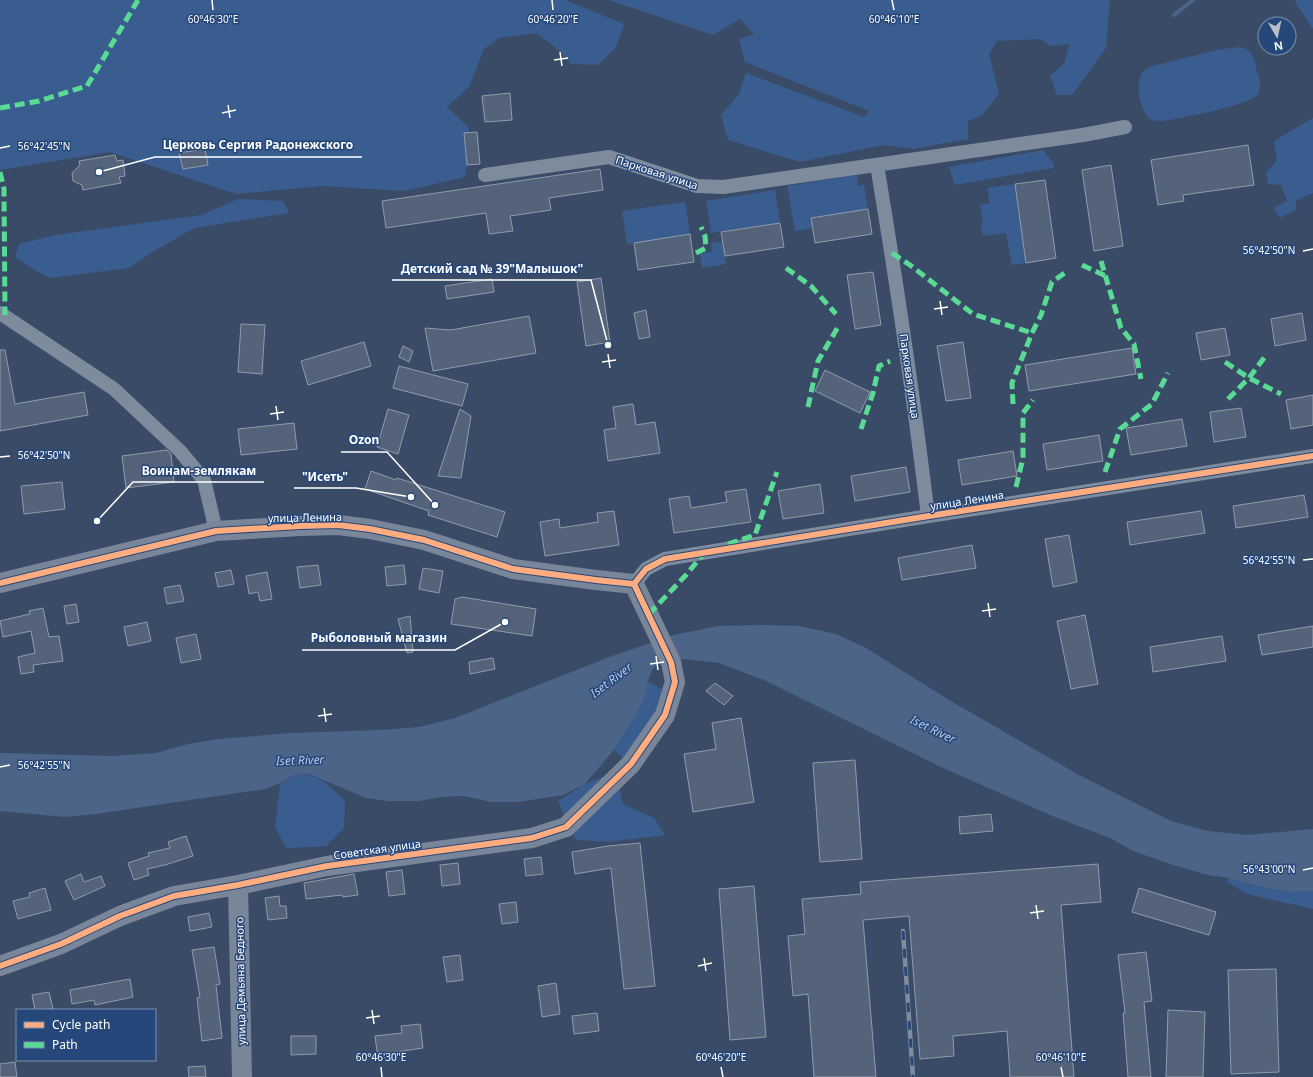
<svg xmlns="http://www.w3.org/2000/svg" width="1313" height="1077" viewBox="0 0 1313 1077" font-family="'Noto Sans',sans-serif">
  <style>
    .green { fill: #3a5d90 }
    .water { fill: #4d6489 }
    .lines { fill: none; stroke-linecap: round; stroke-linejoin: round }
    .stream { stroke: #4d6489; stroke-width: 4 }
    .building { fill: #546379; stroke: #919cac }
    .street { stroke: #7d8b9d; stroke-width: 14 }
    .secondary { stroke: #798699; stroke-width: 20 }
    .rail-casing { stroke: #7f8c9d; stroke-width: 4.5 }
    .rail { stroke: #264779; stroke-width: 3; stroke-dasharray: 9; stroke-linecap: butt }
    .quiet { stroke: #5adb95; stroke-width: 5; stroke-dasharray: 10 5; stroke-linecap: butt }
    .cycleway-casing { stroke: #264779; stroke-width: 8 }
    .cycleway { stroke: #ffac80; stroke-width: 6 }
    .ticks { fill: none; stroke: #fff; stroke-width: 1.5 }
    .labels { text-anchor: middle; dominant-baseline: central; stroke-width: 3; stroke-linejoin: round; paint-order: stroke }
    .street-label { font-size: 11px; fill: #fff; stroke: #264779 }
    .water-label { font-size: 12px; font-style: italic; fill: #b5cbeb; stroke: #264779 }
    .ticks-label { font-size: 10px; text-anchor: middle; fill: #fff; stroke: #264779; stroke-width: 3; stroke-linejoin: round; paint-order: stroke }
    .leader { fill: none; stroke: #fff; stroke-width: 1.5 }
    .callout-dot { fill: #fff; stroke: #264779; stroke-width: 1.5 }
    .callout-label { font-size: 12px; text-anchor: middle; font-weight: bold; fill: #fff; stroke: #264779; stroke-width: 3; stroke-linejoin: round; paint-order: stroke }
  </style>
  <rect width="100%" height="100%" fill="#394b66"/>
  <!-- green -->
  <g class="green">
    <polygon points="0,0 565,0 624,24 616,47 598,65 571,64 556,48 536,33 499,38 484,49 469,87 447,107 469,128 468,162 465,177 404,191 324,186 236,194 110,152 0,170"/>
    <polygon points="609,0 1110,0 1106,48 1072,95 1057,95 1050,76 1065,62 1069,44 1050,46 1041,39 997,41 989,54 999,94 981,116 968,121 968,139 913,149 883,145 800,162 728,140 721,115 739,94 746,73 864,117 869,111 745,62 739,39 754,34 740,19 713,35"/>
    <polygon points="1296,0 1313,0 1313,29 1295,2"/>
    <path d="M1241 47C1252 50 1254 57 1256 68 1258 75 1263 87 1258 94 1249 106 1180 118 1164 121 1159 121 1153 122 1149 118 1140 110 1133 78 1145 70 1154 64 1167 63 1177 60 1198 55 1220 48 1241 47Z"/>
    <polygon points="1313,118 1313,193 1295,201 1297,209 1280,218 1273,208 1287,201 1281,185 1268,184 1266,173 1277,160 1274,141"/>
    <polygon points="1043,150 1054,164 1053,168 955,185 949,167"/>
    <polygon points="857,175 858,186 864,185 868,209 811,218 813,228 795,231 787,186"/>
    <polygon points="1015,184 1026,263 1012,265 1006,233 983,236 981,224 983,223 980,205 990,203 987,188"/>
    <polygon points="775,190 780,223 711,233 706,201"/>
    <polygon points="238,199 283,201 289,213 194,228 151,253 129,268 49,278 33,269 15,257 19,244 55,235 202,215"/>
    <polygon points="685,202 690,234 627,244 622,211"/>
    <polygon points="723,241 726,264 702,268 700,253 712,252 711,243"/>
    <path d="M648 681 667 692 639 757 624 759 614 750C629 727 641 709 648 681Z"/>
    <path d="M299 773C322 776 329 786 345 801L344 828 326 846 286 848 275 827 280 784 290 777Z"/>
    <polygon points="604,776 617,779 623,804 654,818 665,835 607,842 576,840 558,801 585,784"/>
    <polygon points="1229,878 1259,887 1291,892 1313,891 1313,909 1247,894 1227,882"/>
  </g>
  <!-- water -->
  <polygon class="water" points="765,625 799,626 836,634 866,648 949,700 1079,775 1171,821 1208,831 1247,835 1313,829 1313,891 1291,892 1260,887 1229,878 1208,875 1173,865 1133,851 1110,838 1050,815 941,767 764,680 719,663 685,659 665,661 657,664 652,670 648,681 644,698 637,713 614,750 585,784 563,795 518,802 491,802 464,796 441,797 419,801 388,801 366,798 309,774 299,773 290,777 280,783 265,789 96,814 65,817 0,811 0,753 112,756 156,753 188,744 219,739 291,733 379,730 419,727 455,718 612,656 674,635 718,626"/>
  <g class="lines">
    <!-- stream -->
    <polyline class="stream" points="1174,15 1193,0"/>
  </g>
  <!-- building -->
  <g class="building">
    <polygon points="510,93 512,120 485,122 482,96"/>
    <polygon points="477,132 480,164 467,165 464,133"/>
    <polygon points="1248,145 1254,185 1183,195 1184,201 1158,205 1151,160"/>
    <polygon points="205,149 208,165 183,169 179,153"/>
    <polygon points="115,155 117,161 123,160 125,176 119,177 121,183 83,190 82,185 73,181 72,173 80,165 79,161"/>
    <polygon points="1111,165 1123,246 1094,251 1082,170"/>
    <polygon points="600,169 603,190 549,198 551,210 510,216 513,231 489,234 486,213 386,228 382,201"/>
    <polygon points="1045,180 1056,258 1026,263 1015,184"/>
    <polygon points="868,209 872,234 815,243 811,218"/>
    <polygon points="780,223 784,247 725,256 721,232"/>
    <polygon points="690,234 694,262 638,270 634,243"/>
    <polygon points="873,272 881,325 855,329 847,275"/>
    <polygon points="601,278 610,342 586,346 577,282"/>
    <polygon points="492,279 494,292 447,299 445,286"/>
    <polygon points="646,310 650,337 639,339 634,313"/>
    <polygon points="1302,313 1306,340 1275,346 1271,319"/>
    <polygon points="529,316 536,353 433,371 425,328 451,330"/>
    <polygon points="241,324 265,325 262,374 238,372"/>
    <polygon points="1225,328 1230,355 1201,360 1196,333"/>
    <polygon points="364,342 371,366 308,385 301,361"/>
    <polygon points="963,342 971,398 946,401 937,346"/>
    <polygon points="403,346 413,351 409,362 399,357"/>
    <polygon points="1132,348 1136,374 1029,391 1025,365"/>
    <polygon points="0,350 5,350 15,404 84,392 88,415 0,431"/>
    <polygon points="399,366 468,384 462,406 393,388"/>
    <polygon points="825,370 870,392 860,413 815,391"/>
    <polygon points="1313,395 1313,425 1291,429 1286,400"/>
    <polygon points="633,404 636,425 655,422 660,453 608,461 604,430 616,428 613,407"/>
    <polygon points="1241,408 1246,437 1214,442 1210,412"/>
    <polygon points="388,409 409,415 398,454 377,447"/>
    <polygon points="460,409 471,416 461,478 438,476"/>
    <polygon points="1182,419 1187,446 1131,455 1126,428"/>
    <polygon points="294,423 297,449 241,455 238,429"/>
    <polygon points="1099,435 1103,461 1047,470 1043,444"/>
    <polygon points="167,450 171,454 174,482 126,488 122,456"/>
    <polygon points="1013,451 1017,476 962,485 958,460"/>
    <polygon points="906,467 910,492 855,501 851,476"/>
    <polygon points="371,471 396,480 397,478 505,512 497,537 428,515 429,511 365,489"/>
    <polygon points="62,482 65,509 24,514 21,486"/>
    <polygon points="820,484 824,513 783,519 778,491"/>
    <polygon points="746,489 751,522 674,533 669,499 689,496 691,508 727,502 725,492"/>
    <polygon points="1304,495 1308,517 1236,528 1233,506"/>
    <polygon points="614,511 619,545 545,556 540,522 559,519 560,528 598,522 597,513"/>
    <polygon points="1201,511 1205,533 1130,545 1127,522"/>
    <polygon points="1069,535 1077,582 1053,587 1045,539"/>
    <polygon points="972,545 976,568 902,580 898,558"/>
    <polygon points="318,565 321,585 300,588 297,567"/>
    <polygon points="404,565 406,584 387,586 385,567"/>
    <polygon points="423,568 443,571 439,593 419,589"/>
    <polygon points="231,570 234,584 218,587 215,573"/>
    <polygon points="267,572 272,599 260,601 258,592 249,594 246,576"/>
    <polygon points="180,585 184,601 167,604 164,588"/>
    <polygon points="462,597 536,609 532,636 451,624 455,599"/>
    <polygon points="76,604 79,622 67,624 64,606"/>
    <polygon points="43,608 49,637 59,636 63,661 33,665 34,672 21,674 18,657 35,653 31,631 3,637 0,621 30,614 29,611"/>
    <polygon points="1085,615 1098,684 1071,689 1057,621"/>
    <polygon points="410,616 413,652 407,653 398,619"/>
    <polygon points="147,622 151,641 128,646 124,627"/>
    <polygon points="1313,626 1313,647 1262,655 1258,635"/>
    <polygon points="196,634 201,659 181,663 176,638"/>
    <polygon points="1222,636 1226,661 1153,672 1150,647"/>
    <polygon points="493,658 495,669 470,674 469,662"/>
    <polygon points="715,683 733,696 724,705 706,691"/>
    <polygon points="741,718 754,802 693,812 684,754 716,749 712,723"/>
    <polygon points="855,760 862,859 820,862 813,763"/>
    <polygon points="991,814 993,831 960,834 959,817"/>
    <polygon points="186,836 193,856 165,865 147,869 149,875 134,880 128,863 149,856 148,853 170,848 168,842"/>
    <polygon points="640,843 655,986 624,989 611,868 575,874 572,852 608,846"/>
    <polygon points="541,857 543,874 526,876 524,859"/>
    <polygon points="458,863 460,884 442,886 440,865"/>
    <polygon points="1098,864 1101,902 1061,905 1074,1077 1010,1077 1007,1031 953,1036 954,1056 920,1059 909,916 863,920 876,1077 814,1077 808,994 793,996 788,936 805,934 802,899 861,894 860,882"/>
    <polygon points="402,870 405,894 389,896 386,872"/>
    <polygon points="81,874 84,882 101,876 105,886 74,900 65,881"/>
    <polygon points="354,874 358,895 343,897 342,895 306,899 304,883"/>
    <polygon points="754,886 766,1037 730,1040 719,889"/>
    <polygon points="45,888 51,910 18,919 13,901 30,897 29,893"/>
    <polygon points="1139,888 1216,912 1209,935 1132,912"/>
    <polygon points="279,896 280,906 286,906 287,918 268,920 265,898"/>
    <polygon points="516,902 518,922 502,924 499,904"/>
    <polygon points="209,913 212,927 190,931 188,917"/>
    <polygon points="214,947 220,984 216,985 222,1038 202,1041 197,998 200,997 192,950"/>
    <polygon points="1146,952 1152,1001 1144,1002 1151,1077 1128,1077 1123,1013 1125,1013 1118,955"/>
    <polygon points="460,955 463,980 447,982 443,957"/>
    <polygon points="1276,969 1279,1072 1231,1074 1228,970"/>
    <polygon points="130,979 133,997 95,1005 94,1000 72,1004 70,990"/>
    <polygon points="556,983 560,1014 542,1017 538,986"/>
    <polygon points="49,992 53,1009 35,1010 32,995"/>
    <polygon points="1168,1010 1205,1012 1203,1077 1166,1077"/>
    <polygon points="597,1013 599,1031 574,1034 572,1016"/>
    <polygon points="420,1024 423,1048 390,1053 391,1057 378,1059 375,1036 402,1033 401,1026"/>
    <polygon points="291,1036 316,1036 316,1054 291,1055"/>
    <polygon points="15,1062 17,1077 0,1077 0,1064"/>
    <polygon points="205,1066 206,1077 189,1077 188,1067"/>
  </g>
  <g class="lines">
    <!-- street -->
    <g class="street">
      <path d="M877 165C896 279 913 393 927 508L929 516"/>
      <polyline points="485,175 609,157 697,186 723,187 1083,135 1125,127"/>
      <polyline points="0,313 114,389 180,451 204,480 216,531"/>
      <polyline points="634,584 646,569 665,559 929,516 1313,456"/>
    </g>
    <!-- secondary -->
    <g class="secondary">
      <polyline points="0,583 216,531 300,526 338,525 370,529 424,540 513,569 596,580 634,584 671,662 675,682 665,715 631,764 566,827 532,838 327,866 238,885 174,896 120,916 61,944 0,966"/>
      <polyline points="238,885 242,1077"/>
    </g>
    <defs>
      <polyline id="rail" points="903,931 913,1077"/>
    </defs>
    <!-- rail casing -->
    <use href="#rail" class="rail-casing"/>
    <!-- rail -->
    <use href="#rail" class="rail"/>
    <!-- quiet -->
    <g class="quiet">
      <polyline points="0,108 39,101 87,86 138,0"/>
      <polyline points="0,172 4,189 5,315"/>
      <polyline points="696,253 706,248 705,236 701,227"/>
      <polyline points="892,253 910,265 973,314 1032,333"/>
      <polyline points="1101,261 1121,328 1134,344 1141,379"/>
      <polyline points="1082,265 1106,276"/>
      <polyline points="786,268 811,286 836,314"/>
      <polyline points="1225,362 1249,378 1281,394"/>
      <polyline points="1228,399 1249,378 1267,354"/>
      <polyline points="1013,404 1012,383 1032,333 1041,315 1052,282 1066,272"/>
      <polyline points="808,407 818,361 838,327"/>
      <polyline points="861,429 873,393 879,366 890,361"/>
      <polyline points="1105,472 1120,429 1152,404 1168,373"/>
      <polyline points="1016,487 1023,458 1023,413 1033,400"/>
      <polyline points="728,544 755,535 777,472"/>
      <polyline points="649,614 686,575 705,552"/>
    </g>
    <defs>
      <g id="cycleway">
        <polyline points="0,583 216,531 300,526 338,525 370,529 424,540 513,569 596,580 634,584 671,662 675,682 665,715 631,764 566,827 532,838 327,866 238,885 174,896 120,916 61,944 0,966"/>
        <polyline points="634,584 646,569 665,559 929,516 1313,456"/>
      </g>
    </defs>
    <!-- cycleway casing -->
    <use href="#cycleway" class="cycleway-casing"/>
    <!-- cycleway -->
    <use href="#cycleway" class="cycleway"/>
  </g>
  <!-- ticks -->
  <path class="ticks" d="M212 0 213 10M552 0 553 10M892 0 894 10M560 52 562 66M554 60 568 58M228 105 230 118M222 113 236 110M0 148 10 146M1303 251 1313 249M940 301 942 315M934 309 948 307M608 354 610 368M602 362 616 360M276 406 278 420M270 414 284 412M0 457 10 456M1303 560 1313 559M988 603 990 617M982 611 996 609M656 656 658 670M650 664 664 662M324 708 326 722M318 716 332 714M0 767 10 765M1303 870 1313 868M1036 905 1038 919M1030 913 1044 911M704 958 706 971M698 966 712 963M372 1010 374 1024M366 1018 380 1016M381 1067 382 1077M721 1067 723 1077M1061 1067 1063 1077"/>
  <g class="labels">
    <!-- street labels -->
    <g class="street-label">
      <text transform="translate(657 172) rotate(18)">Парковая улица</text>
      <text transform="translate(910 376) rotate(82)">Парковая улица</text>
      <text transform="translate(967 500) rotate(-9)">улица Ленина</text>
      <text transform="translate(305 517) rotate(-1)">улица Ленина</text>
      <text transform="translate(377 849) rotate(-8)">Советская улица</text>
      <text transform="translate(240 981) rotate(-91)">улица Демьяна Бедного</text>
    </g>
    <!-- water labels -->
    <g class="water-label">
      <text transform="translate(611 680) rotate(-37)">Iset River</text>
      <text transform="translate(933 729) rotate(26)">Iset River</text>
      <text transform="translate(300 760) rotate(-2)">Iset River</text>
    </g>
  </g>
  <g class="ticks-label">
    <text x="213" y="23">60°46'30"E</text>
    <text x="553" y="23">60°46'20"E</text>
    <text x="894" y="23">60°46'10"E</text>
    <text x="44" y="150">56°42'45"N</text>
    <text x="1269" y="254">56°42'50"N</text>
    <text x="44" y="459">56°42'50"N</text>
    <text x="1269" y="564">56°42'55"N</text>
    <text x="44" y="769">56°42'55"N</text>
    <text x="1269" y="873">56°43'00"N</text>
    <text x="381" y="1061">60°46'30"E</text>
    <text x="721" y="1061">60°46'20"E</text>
    <text x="1061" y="1061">60°46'10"E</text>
  </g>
  <!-- callouts -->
  <path class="leader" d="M99 172L155 157H362M608 345L591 280H392M435 505L387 452H341M97 521L133 482H264M411 497L356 488H294M505 622L455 650H302"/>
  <g class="callout-dot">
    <circle cx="99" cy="172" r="4"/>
    <circle cx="608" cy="345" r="4"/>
    <circle cx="435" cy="505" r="4"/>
    <circle cx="97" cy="521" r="4"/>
    <circle cx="411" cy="497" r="4"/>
    <circle cx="505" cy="622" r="4"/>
  </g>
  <g class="callout-label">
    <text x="258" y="149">Церковь Сергия Радонежского</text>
    <text x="492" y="273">Детский сад № 39"Малышок"</text>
    <text x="364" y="444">Ozon</text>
    <text x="199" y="475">Воинам-землякам</text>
    <text x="325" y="481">"Исеть"</text>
    <text x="379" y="642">Рыболовный магазин</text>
  </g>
  <!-- legend -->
  <rect x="16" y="1009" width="140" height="52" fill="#264779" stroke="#7d91af"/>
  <rect x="24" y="1022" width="20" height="6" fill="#ffac80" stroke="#7d91af"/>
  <text x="52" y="1029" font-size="12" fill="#ffffff">Cycle path</text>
  <rect x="24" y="1042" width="20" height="6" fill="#5adb95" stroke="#7d91af"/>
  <text x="52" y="1049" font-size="12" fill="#ffffff">Path</text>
  <!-- north arrow -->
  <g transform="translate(1277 36) rotate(171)"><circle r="19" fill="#264779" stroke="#7d91af"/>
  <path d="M0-3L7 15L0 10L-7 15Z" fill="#bac0c9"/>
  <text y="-6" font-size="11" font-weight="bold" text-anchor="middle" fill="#ffffff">N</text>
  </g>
</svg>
